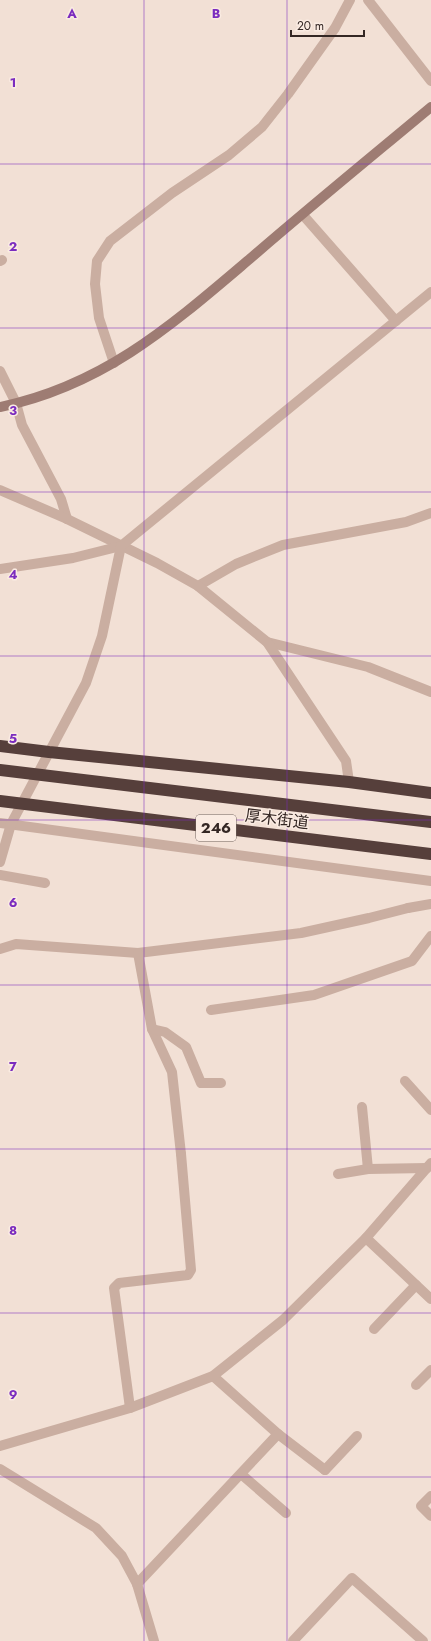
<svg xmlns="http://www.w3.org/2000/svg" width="431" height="1641" viewBox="0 0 431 1641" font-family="Jost,'Noto Sans JP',sans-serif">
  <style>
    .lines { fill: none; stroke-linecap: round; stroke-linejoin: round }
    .lane { stroke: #caaea1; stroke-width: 10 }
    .street { stroke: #caaea1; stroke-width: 10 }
    .secondary { stroke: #9e7c73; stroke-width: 10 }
    .highway { stroke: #563f3b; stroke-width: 12 }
    .highway-bridge { stroke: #563f3b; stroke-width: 12 }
    .grid { fill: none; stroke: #7b2cbf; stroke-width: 1; stroke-opacity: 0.55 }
    .labels { text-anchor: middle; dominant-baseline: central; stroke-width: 3; stroke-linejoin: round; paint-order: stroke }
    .shield { fill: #faebe2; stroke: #6f625d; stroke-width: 1 }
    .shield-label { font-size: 15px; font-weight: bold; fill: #342724 }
    .street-label { font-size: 16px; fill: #342724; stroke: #faebe2 }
    .grid-label { font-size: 13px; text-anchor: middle; font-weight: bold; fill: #7b2cbf; stroke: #faebe2; stroke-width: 3; stroke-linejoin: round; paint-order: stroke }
  </style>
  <rect width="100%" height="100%" fill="#f2e0d5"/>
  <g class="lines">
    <!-- lane -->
    <g class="lane">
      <polyline points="0,261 2,260"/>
      <polyline points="198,586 236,564 283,545 406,522 431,513"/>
      <polyline points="267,642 368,667 431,692"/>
      <polyline points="0,875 45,883"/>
      <polyline points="0,949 16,944 138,953 301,933 369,918 408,908"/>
      <polyline points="138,953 152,1029 172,1072 181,1154"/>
      <polyline points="211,1010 314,995 412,961 431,936"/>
      <polyline points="152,1029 165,1032 186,1047 201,1083 221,1083"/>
      <polyline points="405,1081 431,1110"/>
      <polyline points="362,1107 368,1169"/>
      <polyline points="338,1174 368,1169 427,1168"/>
      <polyline points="374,1329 416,1285"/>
      <polyline points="416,1385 431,1370"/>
      <polyline points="325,1470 357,1436"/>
      <polyline points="241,1474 286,1513"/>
      <polyline points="431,1496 421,1506 431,1516"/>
    </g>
    <!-- street -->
    <g class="street">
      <polyline points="368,0 431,81"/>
      <polyline points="303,215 396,321"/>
      <polyline points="114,363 99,318 95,284 97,261 110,241 172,193 229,155 262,127 288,94 335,28 350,0"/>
      <polyline points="0,371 16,403 22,425 61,499 67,519"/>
      <polyline points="0,490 67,519 157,563 198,586 267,642 346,761 349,782"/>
      <polyline points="0,569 73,558 121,546 431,292"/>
      <polyline points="0,823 431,881"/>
      <polyline points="0,862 11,824 86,683 102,636 121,546"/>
      <polyline points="408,908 431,904"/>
      <polyline points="366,1238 431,1299"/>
      <polyline points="213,1376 278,1434 325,1470"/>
      <polyline points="130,1408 114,1288 119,1283 188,1275 191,1270 181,1154"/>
      <polyline points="0,1446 130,1408 213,1376 283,1320 366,1238 431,1163"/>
      <polyline points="0,1469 96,1528 122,1556 137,1584 154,1641"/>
      <polyline points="137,1584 278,1434"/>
      <polyline points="293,1641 352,1578 423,1641"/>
    </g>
    <!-- secondary -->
    <path class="secondary" d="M0 407C105 385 173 324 252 257 311 206 371 157 431 107"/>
    <!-- highway -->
    <polyline class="highway" points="0,746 49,752 349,782 431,793"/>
    <!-- highway-bridge -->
    <g class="highway-bridge">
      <polyline points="0,770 431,822"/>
      <polyline points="0,801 431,854"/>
    </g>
  </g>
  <!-- grid -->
  <path class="grid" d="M144 0V1641M287 0V1641M0 164H431M0 328H431M0 492H431M0 656H431M0 820H431M0 985H431M0 1149H431M0 1313H431M0 1477H431"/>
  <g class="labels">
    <!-- shield labels -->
    <rect class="shield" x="196" y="815" width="40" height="26" rx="3"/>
    <g class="shield-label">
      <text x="216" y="828">246</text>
    </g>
    <!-- street labels -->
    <g class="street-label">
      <text transform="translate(277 819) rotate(7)">厚木街道</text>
    </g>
  </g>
  <g class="grid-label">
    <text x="72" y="18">A</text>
    <text x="216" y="18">B</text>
    <text x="13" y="87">1</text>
    <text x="13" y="251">2</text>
    <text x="13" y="415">3</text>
    <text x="13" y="579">4</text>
    <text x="13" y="743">5</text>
    <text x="13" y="907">6</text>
    <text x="13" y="1071">7</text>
    <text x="13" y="1235">8</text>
    <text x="13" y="1399">9</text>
  </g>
  <!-- scale -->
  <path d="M291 30v6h73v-6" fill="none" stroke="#342724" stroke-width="2"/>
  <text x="297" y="30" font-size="12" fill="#342724" stroke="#faebe2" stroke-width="3" paint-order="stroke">20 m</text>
</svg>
